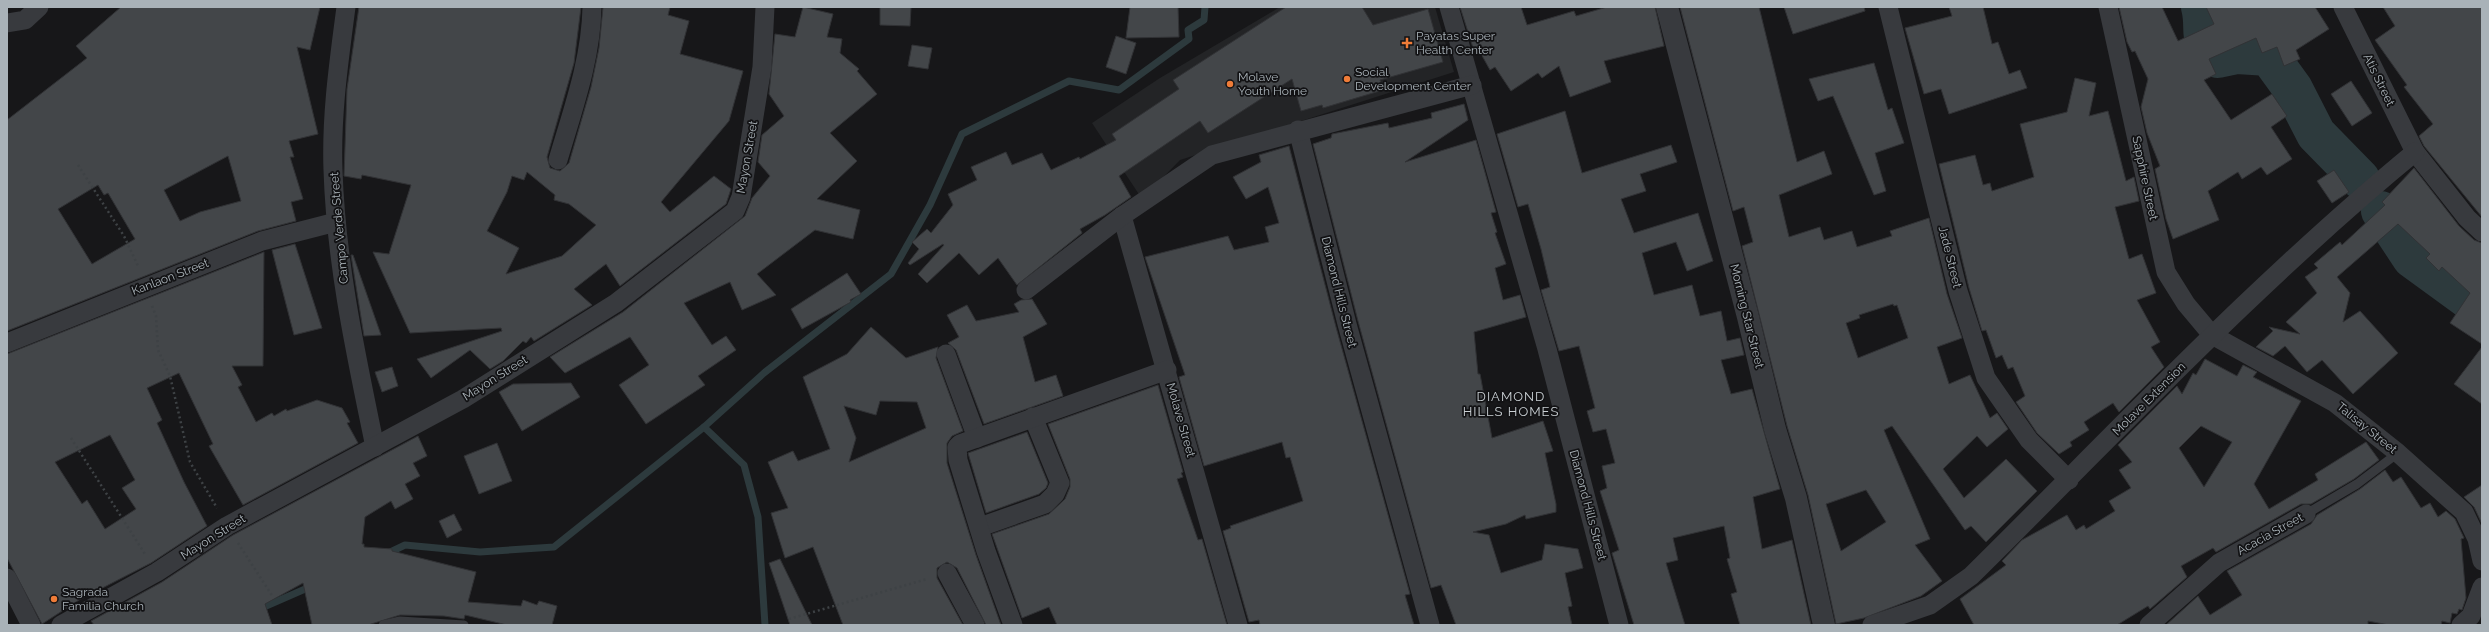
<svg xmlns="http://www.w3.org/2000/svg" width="2489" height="632" viewBox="0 0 2489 632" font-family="Raleway,sans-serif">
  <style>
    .built { fill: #232426 }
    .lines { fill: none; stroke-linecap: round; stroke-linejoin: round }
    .stream { stroke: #2d3a3d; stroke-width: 7 }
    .river { stroke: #2d3a3d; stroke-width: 40 }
    .building { fill: #434649; stroke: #313235; fill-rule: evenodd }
    .path { stroke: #3e4245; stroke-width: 2.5; stroke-dasharray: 2 3; stroke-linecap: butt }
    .service { stroke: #383a3e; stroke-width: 9 }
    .minor { stroke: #383a3e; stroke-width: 19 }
    .tertiary { stroke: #383a3e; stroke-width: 22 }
    .poi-dot { fill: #ef7c38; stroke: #121214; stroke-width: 1.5 }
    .labels { text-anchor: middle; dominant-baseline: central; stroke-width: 3.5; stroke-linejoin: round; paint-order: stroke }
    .poi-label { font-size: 12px; fill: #a9b2b8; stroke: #121214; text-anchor: start }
    .street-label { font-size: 12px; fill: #a9b2b8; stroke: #121214 }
    .neighbourhood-label { font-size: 13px; letter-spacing: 1px; fill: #cad0d4; stroke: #121214 }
  </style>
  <rect width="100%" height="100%" fill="#171719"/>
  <!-- built -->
  <polygon class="built" points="1280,7 1435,7 1454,72 1180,160 1142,199 1092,123 1160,78"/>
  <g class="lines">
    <!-- stream -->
    <g class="stream">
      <polyline points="384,555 405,545 480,552 554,547 704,427"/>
      <polyline points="257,610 312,586"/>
      <polyline points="765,625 758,517 744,465 704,427 764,373 891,274 930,205 962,134 1069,81 1119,90 1189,39 1188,30 1204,20 1205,7"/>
    </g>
    <!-- river -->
    <g class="river">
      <path d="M2201 7C2207 30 2196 41 2218 58L2237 54 2269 56 2293 89 2316 134 2360 179"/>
      <polyline points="2381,211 2412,258 2482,309"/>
    </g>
  </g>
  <!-- building -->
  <g class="building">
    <path d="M121 7H320L310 50 297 47 318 134 289 141 294 157H290L303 199 291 202 296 221 258 231 7 331V120L87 58 76 46ZM228 156 241 201 200 212 180 221 164 190ZM98 185 104 195 108 193 135 239 92 264 58 209Z"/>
    <path d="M359 7H581L574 63 547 157 550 168 560 171 569 163 591 87 599 48 603 7H670L668 15 689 21 680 54 743 71 729 121 661 202 670 212 714 176 731 189 726 204 620 286 606 264 574 289 592 305 534 341 531 337 526 343 523 341 503 361 490 369 470 350 431 378 417 359 502 331 501 328 410 333 373 252 389 254 411 185 362 175 361 179 344 176 347 89ZM527 172 555 195 554 200 569 204 596 225 562 256 506 274 519 248 487 231 507 192 512 176 524 180Z"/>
    <polygon points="803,7 833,14 827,37 842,39 840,53 859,69 857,71 877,94 830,133 857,161 817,199 860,210 853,239 815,230 757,274 776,295 742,310 730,282 684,303 712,345 726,336 736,350 698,376 705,385 646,424 619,385 649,365 630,337 565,373 550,357 623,312 745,216 752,198 770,176 758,162 762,135 784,116 769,94 775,34 795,37"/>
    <polygon points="880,7 911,7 910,26 880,25"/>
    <polygon points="1130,7 1178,7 1179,37 1126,38"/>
    <polygon points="1286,7 1362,7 1373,25 1428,9 1443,62 1380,80 1383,90 1323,108 1322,105 1301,111 1292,79 1208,133 1200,121 1119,176 1131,197 1105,215 1080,229 1082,233 1017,285 998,258 979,275 959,253 927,283 918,274 944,245 943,244 910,265 908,263 919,249 912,242 927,229 931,233 953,205 948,194 977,180 971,167 1006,152 1012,165 1042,153 1051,170 1079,157 1080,159 1116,140 1112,134 1179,89 1173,80"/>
    <polygon points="1460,7 1521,7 1527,25 1574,11 1576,16 1607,7 1655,7 1664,46 1604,61 1611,82 1570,97 1559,66 1542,78 1538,73 1511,91 1495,67 1490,70 1480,52 1475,54"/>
    <path d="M1680 7H1759L1797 162 1824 151 1832 174 1779 195 1789 237 1820 227 1824 240 1852 231 1857 247 1892 236 1890 231 1929 218 1947 294 1962 338 1937 347 1949 384 1970 375 1990 418 1997 413 2008 429 1987 447 1977 436 1943 469 1964 498 2006 459 2037 491 1986 542 1971 526 1965 530 1892 426 1884 430 1930 539 1915 545 1942 581 1921 596 1864 618 1836 624 1808 495 1787 426 1742 246 1753 242 1744 207 1733 211ZM1893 304 1894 306 1897 305 1908 338 1858 358 1846 323 1860 318 1859 315ZM1866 490 1886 522 1841 551 1826 504Z"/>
    <polygon points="1784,7 1864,7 1865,11 1793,34"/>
    <polygon points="1949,7 1983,7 1992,44 1998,42 2009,74 2020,70 2027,88 1949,114 1941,89 1924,94 1905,28 1952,16"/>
    <polygon points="2119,7 2162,7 2178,41 2214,24 2206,7 2315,7 2329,29 2296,50 2300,59 2284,66 2277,47 2262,53 2256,38 2209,59 2216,74 2204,80 2231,120 2272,94 2287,116 2271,127 2292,159 2267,175 2261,167 2242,179 2238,172 2208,191 2219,220 2173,239 2166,219 2155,169 2160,166 2147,133 2141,107 2148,79 2135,51 2132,52 2127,42"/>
    <polygon points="2383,7 2482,7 2482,217 2424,146 2419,136 2433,124 2404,87 2407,85 2375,40 2395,26"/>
    <polygon points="1116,36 1136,43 1126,74 1106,67"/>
    <polygon points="912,45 932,48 928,69 908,66"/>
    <polygon points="1874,63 1888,110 1892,108 1904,143 1875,153 1886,191 1874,195 1833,96 1818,101 1809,79"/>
    <polygon points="2075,78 2096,83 2089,116 2108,111 2126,181 2134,177 2139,201 2115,207 2129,259 2142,254 2156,293 2137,300 2160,342 2151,347 2164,367 2119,412 2113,403 2084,422 2089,430 2070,442 2072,446 2059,454 2037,433 2016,402 2025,396 2013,367 2008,369 2002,355 1996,358 1986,330 1982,331 1969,288 1939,164 1975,155 1983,185 1990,183 1992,191 2034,177 2020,124 2067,112"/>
    <polygon points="2351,81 2372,113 2352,126 2331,94"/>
    <polygon points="1464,104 1468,120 1405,162 1476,140 1496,212 1491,213 1497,232 1495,233 1506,264 1495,268 1503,300 1520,295 1526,317 1474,332 1478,374 1480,374 1492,438 1543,421 1553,451 1545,453 1556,504 1556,512 1526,519 1525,515 1506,524 1473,532 1489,535 1501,573 1542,560 1545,544 1578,549 1583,568 1565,573 1572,606 1568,607 1572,625 1456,625 1441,585 1431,588 1358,321 1313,144 1331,138 1332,134 1388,123 1389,128 1432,118 1431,113"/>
    <polygon points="1565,111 1582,173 1671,145 1677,162 1640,174 1646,191 1621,199 1634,233 1698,213 1713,261 1687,271 1676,242 1642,253 1654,295 1692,285 1700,316 1721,311 1727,341 1740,338 1744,355 1721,360 1731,394 1752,389 1780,489 1753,497 1762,549 1792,540 1811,625 1740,625 1731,594 1737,592 1727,559 1730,558 1724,526 1673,538 1678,560 1666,563 1685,625 1634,625 1612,553 1619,550 1600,491 1607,488 1602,466 1615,463 1606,429 1593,432 1587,411 1595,408 1579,346 1559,351 1541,290 1550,287 1541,249 1528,204 1518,207 1497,134"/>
    <polygon points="1289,146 1336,327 1410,594 1405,595 1414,625 1260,625 1259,620 1249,622 1223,531 1231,528 1230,526 1303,501 1290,457 1286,458 1282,442 1204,466 1179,377 1185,375 1145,257 1228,236 1234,250 1269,242 1265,227 1279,223 1268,187 1246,199 1233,177 1261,162 1259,155"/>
    <polygon points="2414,168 2459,226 2474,240 2482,243 2482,344 2450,323 2470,293 2442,267 2439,271 2426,258 2430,254 2398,224 2337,277 2350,293 2343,322 2360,311 2398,353 2353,394 2322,360 2307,372 2285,346 2273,356 2256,347 2273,331 2269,327 2300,334 2286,322 2317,293 2305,277 2318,268 2314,264 2340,242 2342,245 2385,205 2382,202"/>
    <polygon points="2334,170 2349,192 2332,203 2317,181"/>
    <polygon points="295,244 322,328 294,335 272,250"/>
    <path d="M264 252 263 366H232L242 385 238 387 256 422 272 413 274 416 286 409 287 411 317 400 342 408 350 422 347 423 358 443 243 505 209 446 213 444 179 373 147 388 162 420 157 423 184 482 207 526 151 563 79 600 42 624 7 558V354ZM110 435 135 480 122 488 136 509 105 529 87 500 82 504 55 462Z"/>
    <polygon points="351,255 353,255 381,335 364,336"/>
    <polygon points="847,273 861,294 850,300 851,302 802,329 791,309"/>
    <polygon points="1032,299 1047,324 1023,337 1035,382 1056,375 1063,396 984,424 956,350 948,343 959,337 947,315 967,305 976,321 1019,312 1014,304 1021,300"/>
    <path d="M871 327 906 358 938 347 936 358 963 431 952 436 947 443V463L976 555 1001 625H986L957 568 947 562 937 568V578L963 625H843L813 547 785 558 771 513 788 508 768 462 793 451 798 461 830 449 803 377 847 354ZM880 401 917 402 926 428 849 462 856 438 844 406 876 415Z"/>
    <polygon points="2482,347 2482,404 2454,384"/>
    <path d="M2205 359 2237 376 2243 365 2257 372 2253 377 2301 401 2254 484 2269 509 2318 480 2315 474 2366 442 2379 460 2354 479 2311 504H2301L2216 552 2213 548 2181 566 2187 577 2150 609 2148 606 2117 625H1974L1960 599 2006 565 2002 561 2022 540 2067 515 2076 530 2084 525 2086 529 2115 511 2109 501 2131 488 2119 470 2132 462 2118 445 2177 386 2182 394 2193 373 2196 375ZM2201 426 2232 442 2204 487 2179 448Z"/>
    <polygon points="392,367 398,386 382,392 375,372"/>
    <polygon points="571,383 580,397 522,431 499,392 513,384"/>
    <polygon points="1158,385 1183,472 1181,473 1183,477 1177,479 1198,540 1202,539 1227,625 1057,625 1049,607 1022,618 992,534 1049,514 1065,499 1070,487 1070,479 1048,424"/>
    <polygon points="1027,432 1048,483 1046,488 1039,494 986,513 968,453"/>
    <polygon points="418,436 427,456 413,463 420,476 405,484 413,499 395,509 391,501 365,517 362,544 364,544 364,547 392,549 392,551 476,572 468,602 521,606 523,600 537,605 539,601 557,606 552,625 507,625 465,615 464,619 444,616 400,615 368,625 312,625 303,583 265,604 272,625 94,625 91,621 162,582 233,535"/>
    <polygon points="497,443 512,481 479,494 464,456"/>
    <polygon points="2385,470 2393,482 2401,477 2421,508 2430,503 2438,517 2446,511 2455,519 2464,538 2461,539 2466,598 2462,610 2459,609 2457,614 2452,613 2450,623 2442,621 2441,625 2389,625 2368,621 2368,625 2166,625 2198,596 2210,615 2242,595 2227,571 2311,524 2317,515 2360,489"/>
    <polygon points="2482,485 2482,524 2474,507 2464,497"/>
    <polygon points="454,514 462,530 447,538 439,521"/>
    <polygon points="780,559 812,625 790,625 769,563"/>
  </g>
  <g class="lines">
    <!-- path -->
    <g class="path">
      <polyline points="78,165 124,236 139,268"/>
      <polyline points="152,306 156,316 158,350 170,376 190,462 217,508"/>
      <polyline points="71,438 145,554"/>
      <polyline points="238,543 273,597"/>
      <polyline points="789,619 927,579"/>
    </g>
    <!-- service -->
    <g class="service">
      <polyline points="2306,514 2357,484 2398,453"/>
      <polyline points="383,625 400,621 464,625"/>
    </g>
    <!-- minor -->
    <g class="minor">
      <path d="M346 7C339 61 331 115 333 170 336 264 356 355 375 447"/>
      <polyline points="1449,7 1547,349 1619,625"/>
      <polyline points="1888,7 1958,291 1986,378 2029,440 2069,480"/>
      <polyline points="2108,7 2166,272 2186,304 2212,335 2335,403 2398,453 2464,512 2477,539 2482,561"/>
      <polyline points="2343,7 2415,152 2467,218 2482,232"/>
      <polyline points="7,23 25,20 39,7"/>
      <polyline points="1298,130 1347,324 1430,625"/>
      <path d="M558 160C573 109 591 60 592 7"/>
      <polyline points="1122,216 1238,625"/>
      <polyline points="1026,290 1122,216 1212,155 1472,85"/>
      <polyline points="7,343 262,241 336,222"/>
      <polyline points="946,354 977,438"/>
      <polyline points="980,527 1045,504 1055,494 1060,483 1033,417"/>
      <polyline points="947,573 975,625"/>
      <polyline points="7,578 31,625"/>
      <polyline points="61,625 157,572 227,526 463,399 616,303 735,211 741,197 762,67 765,7"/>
      <polyline points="1013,625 986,551 958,460 957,447 960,444 1167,370"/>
      <path d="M1872 625 1930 605 1971 576C2116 433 2257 282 2415 152"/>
      <polyline points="2149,625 2219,563 2306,514"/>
      <polyline points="2461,625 2471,616 2482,587"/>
    </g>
    <!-- tertiary -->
    <polyline class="tertiary" points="1667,7 1748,317 1775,429 1796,498 1824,625"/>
  </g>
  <!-- markers -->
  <g class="poi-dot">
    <path d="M1405 37h4v4h4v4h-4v4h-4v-4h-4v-4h4z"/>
    <circle cx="1347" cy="79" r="4"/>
    <circle cx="1230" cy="84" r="4"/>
    <circle cx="54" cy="599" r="4"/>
  </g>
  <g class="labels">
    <!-- poi labels -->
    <g class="poi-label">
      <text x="1416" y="36">Payatas Super<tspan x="1416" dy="14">Health Center</tspan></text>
      <text x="1355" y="72">Social<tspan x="1355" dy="14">Development Center</tspan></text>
      <text x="1238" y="77">Molave<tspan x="1238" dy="14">Youth Home</tspan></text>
      <text x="62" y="592">Sagrada<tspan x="62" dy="14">Familia Church</tspan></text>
    </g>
    <!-- street labels -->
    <g class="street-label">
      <text transform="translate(2379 80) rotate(64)">Atis Street</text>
      <text transform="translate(747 157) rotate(-80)">Mayon Street</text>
      <text transform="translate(2145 178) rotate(78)">Sapphire Street</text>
      <text transform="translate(339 228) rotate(-95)">Campo Verde Street</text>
      <text transform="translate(1950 257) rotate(76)">Jade Street</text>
      <text transform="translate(170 277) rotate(-21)">Kanlaon Street</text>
      <text transform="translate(1339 292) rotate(76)">Diamond Hills Street</text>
      <text transform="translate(1747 316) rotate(76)">Morning Star Street</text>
      <text transform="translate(495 378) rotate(-32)">Mayon Street</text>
      <text transform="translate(2149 399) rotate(-45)">Molave Extension</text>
      <text transform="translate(1181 420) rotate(74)">Molave Street</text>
      <text transform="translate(2367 428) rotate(39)">Talisay Street</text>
      <text transform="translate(1588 505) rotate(75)">Diamond Hills Street</text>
      <text transform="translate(2270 534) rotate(-29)">Acacia Street</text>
      <text transform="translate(213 537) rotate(-32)">Mayon Street</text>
    </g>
    <!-- neighbourhood labels -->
    <g class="neighbourhood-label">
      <text x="1511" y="396">DIAMOND<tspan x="1511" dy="15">HILLS HOMES</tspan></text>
    </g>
  </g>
  <!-- border -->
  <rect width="2489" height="632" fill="none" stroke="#a9b2b8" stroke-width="16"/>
</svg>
